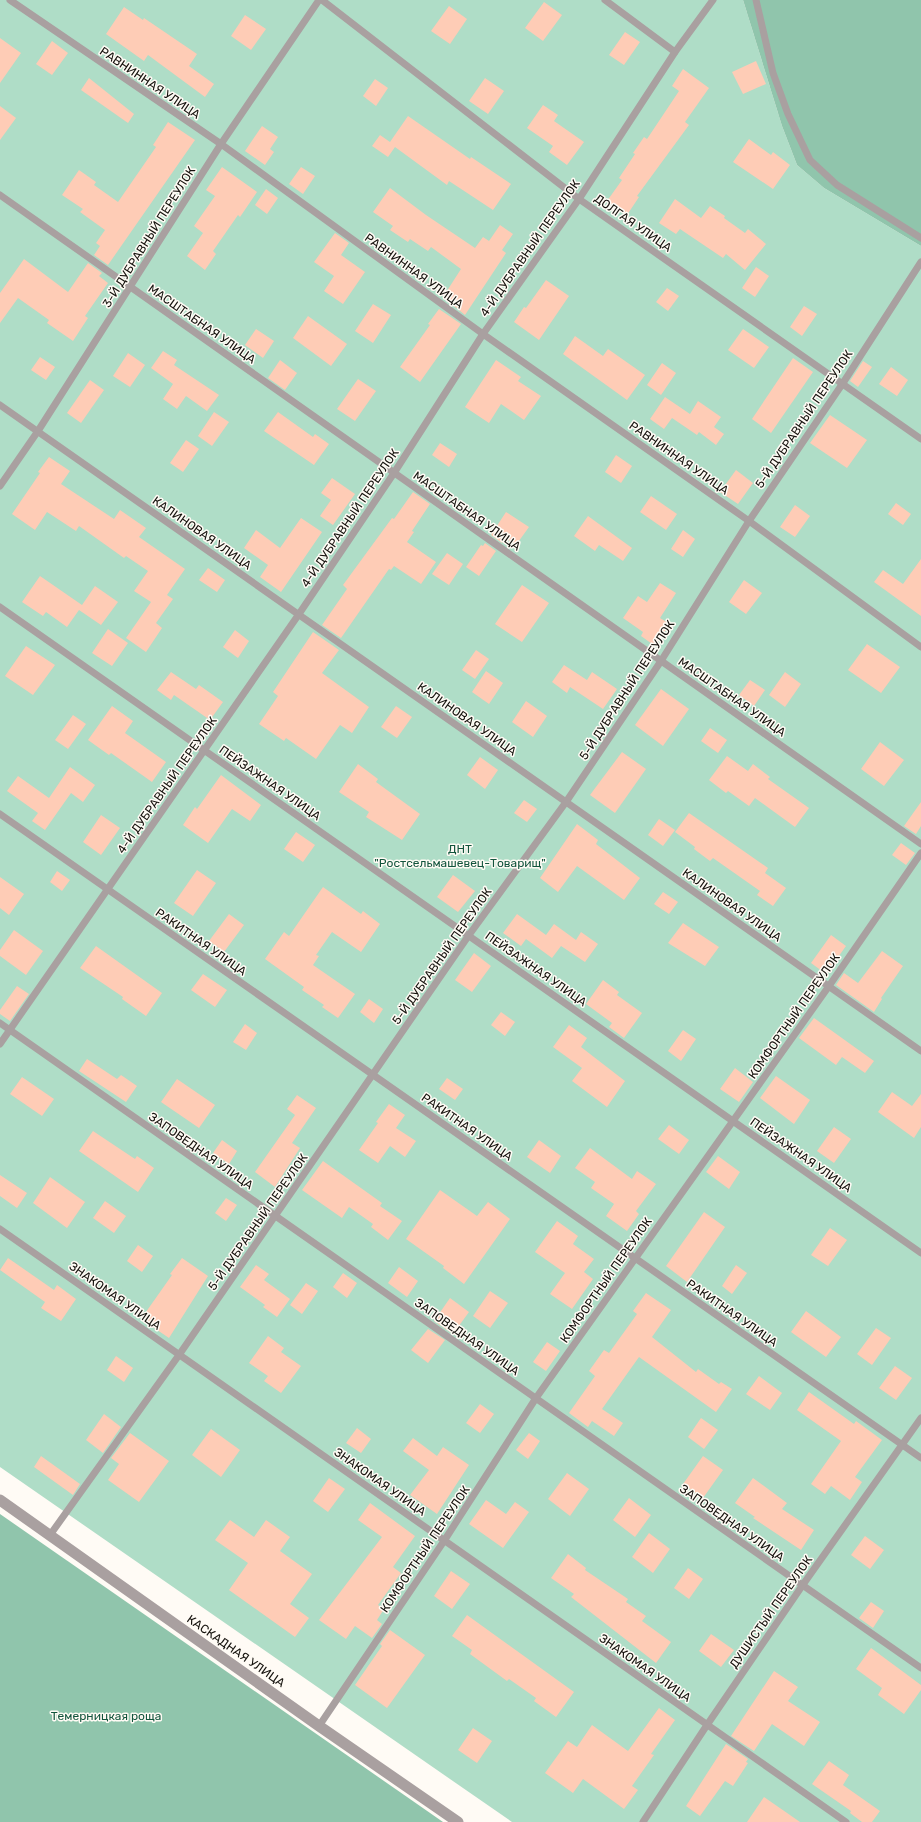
<svg xmlns="http://www.w3.org/2000/svg" width="921" height="1822" viewBox="0 0 921 1822" font-family="Rubik,sans-serif">
  <style>
    .green { fill: #afddc7 }
    .forest { fill: #90c5ac }
    .building { fill: #feccb6 }
    .lines { fill: none; stroke-linecap: round; stroke-linejoin: round }
    .service { stroke: #a9a0a0; stroke-width: 7 }
    .tertiary { stroke: #a9a0a0; stroke-width: 11 }
    .labels { text-anchor: middle; dominant-baseline: central; stroke-width: 3; stroke-linejoin: round; paint-order: stroke }
    .street-label { font-size: 12px; fill: #15120d; stroke: #fffbf5 }
    .park-label { font-size: 12px; fill: #12543c; stroke: #fffbf5 }
  </style>
  <rect width="100%" height="100%" fill="#fffbf5"/>
  <!-- green -->
  <polygon class="green" points="0,0 743,0 782,126 797,165 824,188 921,246 921,1822 512,1822 0,1467"/>
  <!-- forest -->
  <g class="forest">
    <polygon points="743,0 921,0 921,246 824,188 797,165 782,126"/>
    <polygon points="0,1514 443,1822 0,1822"/>
  </g>
  <!-- building -->
  <g class="building">
    <polygon points="544,2 562,15 543,41 525,28"/>
    <polygon points="449,6 467,19 450,44 431,31"/>
    <polygon points="124,7 143,20 144,18 197,54 189,66 214,84 205,97 148,55 144,61 106,34"/>
    <polygon points="245,15 266,29 251,50 231,36"/>
    <polygon points="625,32 640,42 624,65 609,55"/>
    <polygon points="0,38 21,53 0,83"/>
    <polygon points="52,41 68,53 52,75 36,64"/>
    <polygon points="756,61 766,84 743,94 732,72"/>
    <polygon points="683,69 709,88 685,122 689,125 637,196 639,197 627,215 607,201 622,180 619,178 635,154 633,153 644,137 647,139 679,91 672,86"/>
    <polygon points="89,78 134,114 128,123 81,90"/>
    <polygon points="485,78 504,91 488,114 469,101"/>
    <polygon points="375,79 388,88 376,106 363,96"/>
    <polygon points="543,105 558,115 554,121 584,142 567,165 549,152 553,146 527,128"/>
    <polygon points="0,106 16,118 0,140"/>
    <polygon points="408,116 470,159 471,157 511,184 493,210 449,181 447,185 395,147 388,157 372,146 380,135 390,142"/>
    <polygon points="168,122 195,140 108,265 94,255 100,246 96,243 105,230 80,212 83,209 62,195 79,170 96,182 94,185 118,202 156,147 153,145"/>
    <polygon points="262,126 278,137 270,149 274,152 265,165 245,151"/>
    <polygon points="749,139 771,155 773,152 790,165 773,189 733,162"/>
    <polygon points="222,167 257,192 240,217 238,215 213,251 216,254 205,270 187,256 203,233 194,226 215,196 206,190"/>
    <polygon points="301,167 315,176 303,194 289,184"/>
    <polygon points="390,188 426,215 475,248 483,237 489,241 500,225 513,234 502,250 506,253 465,315 443,297 461,269 431,247 428,251 410,239 408,242 390,230 393,226 373,212"/>
    <polygon points="266,189 278,198 267,214 255,205"/>
    <polygon points="675,199 701,218 710,206 725,216 724,218 745,233 748,229 766,244 745,270 726,254 723,258 680,229 676,234 659,223"/>
    <polygon points="335,233 349,243 341,255 365,272 343,304 324,291 334,276 314,262"/>
    <polygon points="24,259 68,292 88,263 102,273 99,276 108,283 85,316 88,318 73,341 47,323 49,320 18,298 0,323 0,293"/>
    <polygon points="756,267 769,276 755,297 742,288"/>
    <polygon points="546,280 569,296 539,340 514,322 524,307 526,308"/>
    <polygon points="667,288 679,296 668,311 656,302"/>
    <polygon points="373,304 391,315 373,343 355,331"/>
    <polygon points="804,306 817,314 802,336 790,327"/>
    <polygon points="439,309 461,324 420,382 400,367 430,325 428,324"/>
    <polygon points="308,316 347,344 331,366 293,338"/>
    <polygon points="256,329 274,341 263,358 245,345"/>
    <polygon points="743,329 769,347 754,368 728,350"/>
    <polygon points="575,336 603,356 608,349 645,375 627,400 563,354"/>
    <polygon points="163,351 177,360 174,365 219,395 207,411 186,396 177,409 163,399 173,384 151,368"/>
    <polygon points="128,353 145,365 130,387 113,376"/>
    <polygon points="40,357 55,367 46,380 31,370"/>
    <polygon points="793,358 813,372 771,433 752,419"/>
    <polygon points="280,360 297,373 285,390 268,378"/>
    <polygon points="496,360 521,377 518,381 541,396 524,420 501,404 489,423 465,407"/>
    <polygon points="863,361 872,367 858,387 850,381"/>
    <polygon points="662,363 676,373 661,395 647,385"/>
    <polygon points="891,367 908,380 897,396 879,384"/>
    <polygon points="358,379 376,391 355,421 337,409"/>
    <polygon points="90,380 104,390 81,423 67,413"/>
    <polygon points="665,397 690,414 698,401 721,417 714,427 724,434 716,445 699,432 697,435 672,418 664,429 650,419"/>
    <polygon points="214,412 229,422 212,446 198,436"/>
    <polygon points="278,412 313,437 315,434 329,444 314,465 264,431"/>
    <polygon points="830,415 867,440 847,468 810,443"/>
    <polygon points="186,440 199,449 183,472 170,463"/>
    <polygon points="440,443 457,454 449,467 432,455"/>
    <polygon points="616,455 632,466 621,483 605,472"/>
    <polygon points="49,457 70,471 61,484 114,519 120,510 146,528 139,537 185,569 167,595 173,599 156,623 162,628 146,652 126,638 151,602 134,591 148,571 126,556 124,558 79,526 76,531 47,512 35,530 12,514 40,473 38,472"/>
    <polygon points="736,470 753,483 738,504 720,492"/>
    <polygon points="332,478 355,494 333,525 320,516 331,500 321,493"/>
    <polygon points="413,492 430,504 412,531 414,532 407,542 436,562 421,584 394,566 391,570 389,569 341,638 322,625 347,589 343,585 392,518 394,519"/>
    <polygon points="651,496 677,514 666,530 640,512"/>
    <polygon points="896,503 911,514 903,525 888,514"/>
    <polygon points="795,505 810,516 795,537 780,527"/>
    <polygon points="506,512 529,527 516,545 505,538 502,543 491,535"/>
    <polygon points="588,516 632,548 623,561 599,545 595,551 574,536"/>
    <polygon points="301,518 322,532 281,592 260,577 268,565 244,548 256,530 280,548"/>
    <polygon points="683,530 695,539 683,557 671,549"/>
    <polygon points="485,543 496,551 479,576 466,567 481,545 483,546"/>
    <polygon points="447,553 463,564 449,585 432,574"/>
    <polygon points="921,559 921,616 874,582 883,570 903,584"/>
    <polygon points="208,568 225,580 217,592 199,580"/>
    <polygon points="40,576 82,605 95,586 118,602 101,625 79,610 67,627 46,612 43,616 22,602"/>
    <polygon points="744,580 762,593 746,614 729,602"/>
    <polygon points="660,583 676,593 660,618 670,624 655,646 641,636 643,632 623,618 638,596 647,602"/>
    <polygon points="522,585 549,603 522,642 495,624"/>
    <polygon points="108,629 128,643 112,666 92,653"/>
    <polygon points="235,630 249,641 238,658 223,647"/>
    <polygon points="313,632 339,650 322,673 369,707 352,733 340,725 316,759 286,738 284,741 259,724 278,696 273,692"/>
    <polygon points="867,644 900,667 881,693 848,670"/>
    <polygon points="26,646 55,665 33,695 5,676"/>
    <polygon points="476,650 489,659 475,679 462,670"/>
    <polygon points="564,665 587,680 592,672 617,689 603,709 570,687 567,693 552,682"/>
    <polygon points="486,671 503,683 489,704 472,692"/>
    <polygon points="171,672 196,689 199,685 223,702 210,720 174,695 171,700 157,690"/>
    <polygon points="785,672 801,684 785,707 769,695"/>
    <polygon points="750,680 765,690 754,706 739,695"/>
    <polygon points="661,689 689,709 663,746 635,725"/>
    <polygon points="526,701 547,716 533,737 512,722"/>
    <polygon points="112,706 133,721 125,733 166,762 152,782 111,753 109,755 88,740"/>
    <polygon points="396,706 412,717 397,738 381,727"/>
    <polygon points="73,715 86,724 68,749 55,740"/>
    <polygon points="710,728 727,740 718,753 701,741"/>
    <polygon points="880,742 904,760 884,786 861,769"/>
    <polygon points="622,752 646,769 615,813 590,795"/>
    <polygon points="727,756 748,771 753,764 770,777 768,779 809,808 795,827 755,798 749,806 728,791 726,793 709,780"/>
    <polygon points="480,757 498,770 485,789 467,775"/>
    <polygon points="358,764 378,779 376,782 420,814 402,840 366,817 369,812 339,792"/>
    <polygon points="70,767 95,785 83,802 71,793 45,830 32,821 38,813 7,791 18,776 49,798"/>
    <polygon points="221,775 261,805 250,821 232,809 208,843 183,825 195,807 197,809"/>
    <polygon points="524,800 537,809 527,822 514,813"/>
    <polygon points="921,802 921,826 916,834 904,826"/>
    <polygon points="689,813 768,868 765,873 786,888 773,906 757,895 760,891 713,858 710,861 694,849 695,847 675,832"/>
    <polygon points="101,815 120,828 101,855 83,842"/>
    <polygon points="659,819 675,830 663,846 648,835"/>
    <polygon points="577,824 598,840 596,844 640,878 624,900 577,866 558,892 540,878"/>
    <polygon points="296,832 315,845 303,862 284,849"/>
    <polygon points="901,843 915,853 906,865 892,855"/>
    <polygon points="197,870 216,883 193,916 174,903"/>
    <polygon points="57,871 70,880 62,891 50,882"/>
    <polygon points="453,875 475,891 458,912 437,897"/>
    <polygon points="0,877 24,894 9,915 0,908"/>
    <polygon points="323,887 361,914 363,911 380,924 361,952 332,932 316,955 319,956 313,965 355,994 338,1018 322,1007 324,1005 302,990 304,987 265,959 284,932 289,936"/>
    <polygon points="663,892 678,902 669,914 654,904"/>
    <polygon points="229,914 244,925 224,952 209,941"/>
    <polygon points="517,914 546,935 554,924 576,940 581,932 598,944 585,962 561,946 552,958 526,939 521,946 503,933"/>
    <polygon points="683,923 719,947 705,966 668,943"/>
    <polygon points="14,930 43,951 26,975 0,956 0,950"/>
    <polygon points="831,935 846,946 826,974 811,963"/>
    <polygon points="96,946 162,993 146,1016 122,999 123,997 80,968"/>
    <polygon points="882,951 903,966 881,998 882,999 874,1012 836,985 844,973 858,983"/>
    <polygon points="474,953 491,966 472,992 455,980"/>
    <polygon points="203,974 227,990 215,1007 191,990"/>
    <polygon points="603,980 619,992 617,995 642,1013 624,1038 609,1027 612,1023 586,1004"/>
    <polygon points="17,986 29,994 10,1021 0,1014 0,1010"/>
    <polygon points="369,999 383,1009 374,1023 360,1012"/>
    <polygon points="501,1012 515,1022 505,1036 491,1025"/>
    <polygon points="814,1018 874,1061 865,1073 842,1057 836,1065 799,1038"/>
    <polygon points="245,1024 257,1033 246,1050 233,1042"/>
    <polygon points="569,1025 587,1038 581,1047 625,1081 607,1107 572,1081 582,1068 553,1047"/>
    <polygon points="683,1030 696,1039 681,1061 668,1051"/>
    <polygon points="87,1059 117,1079 121,1075 137,1086 126,1102 79,1071"/>
    <polygon points="735,1068 753,1082 739,1102 720,1089"/>
    <polygon points="776,1076 810,1100 794,1124 760,1098"/>
    <polygon points="22,1077 54,1099 42,1116 10,1094"/>
    <polygon points="447,1078 463,1089 455,1100 439,1089"/>
    <polygon points="177,1079 215,1105 199,1128 161,1102"/>
    <polygon points="892,1092 912,1106 921,1094 921,1127 914,1138 878,1112"/>
    <polygon points="297,1095 316,1108 292,1143 300,1148 275,1187 255,1172 295,1115 287,1109"/>
    <polygon points="389,1104 405,1115 396,1128 416,1141 405,1157 390,1146 378,1163 359,1150 378,1123 376,1122"/>
    <polygon points="669,1125 689,1140 679,1154 658,1139"/>
    <polygon points="834,1127 851,1139 834,1163 817,1151"/>
    <polygon points="93,1131 135,1159 137,1156 154,1168 138,1192 79,1151"/>
    <polygon points="222,1140 237,1151 229,1164 213,1153"/>
    <polygon points="539,1140 561,1156 550,1173 527,1157"/>
    <polygon points="590,1148 632,1179 637,1171 656,1184 636,1211 639,1214 627,1231 606,1216 614,1204 591,1188 595,1182 575,1168"/>
    <polygon points="718,1156 740,1172 729,1189 706,1172"/>
    <polygon points="323,1161 382,1203 380,1206 402,1221 388,1240 371,1227 373,1224 349,1207 342,1218 302,1190"/>
    <polygon points="0,1175 27,1193 17,1208 0,1196"/>
    <polygon points="50,1177 85,1202 67,1228 33,1203"/>
    <polygon points="440,1190 477,1216 488,1202 510,1219 464,1284 443,1268 444,1266 406,1239"/>
    <polygon points="226,1198 237,1205 226,1221 215,1213"/>
    <polygon points="105,1201 126,1216 114,1233 93,1218"/>
    <polygon points="704,1212 725,1227 687,1282 666,1266"/>
    <polygon points="557,1221 578,1236 573,1244 594,1259 584,1272 593,1279 572,1309 550,1294 565,1273 535,1252"/>
    <polygon points="830,1228 847,1240 828,1266 811,1255"/>
    <polygon points="138,1245 153,1256 142,1272 127,1261"/>
    <polygon points="8,1258 54,1290 57,1285 76,1299 61,1321 41,1308 45,1302 0,1270"/>
    <polygon points="182,1258 208,1276 169,1338 141,1319 172,1275 170,1274"/>
    <polygon points="256,1265 269,1274 264,1280 290,1299 277,1317 263,1307 265,1305 240,1287"/>
    <polygon points="736,1265 747,1273 732,1294 722,1286"/>
    <polygon points="399,1267 418,1281 407,1297 388,1283"/>
    <polygon points="343,1273 357,1283 347,1298 333,1287"/>
    <polygon points="306,1283 318,1291 302,1314 290,1305"/>
    <polygon points="490,1291 508,1303 490,1328 473,1316"/>
    <polygon points="646,1293 671,1310 652,1337 696,1372 698,1369 719,1384 721,1382 732,1389 716,1412 639,1357 602,1409 623,1423 614,1436 592,1421 588,1427 569,1413 595,1376 589,1371 604,1350 609,1353 637,1314 633,1311"/>
    <polygon points="450,1298 469,1312 453,1334 434,1321"/>
    <polygon points="806,1311 841,1337 826,1357 791,1332"/>
    <polygon points="876,1328 891,1338 872,1365 857,1354"/>
    <polygon points="428,1329 445,1340 428,1363 411,1350"/>
    <polygon points="268,1336 284,1348 281,1352 301,1366 281,1393 264,1381 268,1376 249,1363"/>
    <polygon points="547,1342 560,1351 546,1371 533,1362"/>
    <polygon points="116,1356 133,1368 124,1382 107,1370"/>
    <polygon points="895,1366 912,1378 896,1400 879,1388"/>
    <polygon points="759,1376 782,1393 770,1410 746,1394"/>
    <polygon points="809,1392 854,1424 856,1421 882,1440 855,1477 862,1482 850,1500 831,1486 825,1494 811,1484 841,1441 797,1410"/>
    <polygon points="480,1404 494,1414 480,1433 466,1423"/>
    <polygon points="104,1414 121,1427 103,1453 86,1440"/>
    <polygon points="701,1418 718,1430 704,1449 688,1437"/>
    <polygon points="357,1428 371,1439 361,1453 346,1443"/>
    <polygon points="211,1429 240,1450 221,1477 192,1455"/>
    <polygon points="130,1433 169,1461 139,1502 108,1480 119,1464 111,1458"/>
    <polygon points="529,1433 540,1441 528,1459 516,1450"/>
    <polygon points="413,1438 437,1456 443,1447 469,1465 437,1514 410,1495 429,1470 403,1451"/>
    <polygon points="41,1456 80,1484 73,1495 34,1467"/>
    <polygon points="703,1456 723,1470 703,1498 683,1484"/>
    <polygon points="567,1473 589,1489 570,1516 548,1499"/>
    <polygon points="329,1478 345,1489 328,1512 313,1501"/>
    <polygon points="753,1478 787,1503 782,1509 814,1530 801,1550 753,1518 755,1517 735,1503"/>
    <polygon points="629,1498 651,1515 635,1537 613,1520"/>
    <polygon points="486,1500 506,1514 515,1502 529,1512 503,1548 469,1524"/>
    <polygon points="370,1503 415,1536 393,1567 401,1573 378,1605 384,1609 377,1620 382,1624 372,1638 355,1626 346,1639 319,1620 382,1537 358,1520"/>
    <polygon points="230,1520 254,1537 266,1520 290,1537 280,1551 312,1574 290,1604 309,1618 295,1637 229,1590 248,1563 215,1540"/>
    <polygon points="649,1533 670,1549 653,1573 632,1557"/>
    <polygon points="865,1536 884,1550 870,1569 851,1555"/>
    <polygon points="568,1554 586,1568 585,1570 628,1599 626,1602 646,1616 642,1621 671,1642 656,1663 571,1597 574,1594 551,1578"/>
    <polygon points="688,1568 703,1579 689,1599 674,1588"/>
    <polygon points="451,1571 470,1584 452,1609 434,1596"/>
    <polygon points="871,1602 884,1611 873,1628 859,1618"/>
    <polygon points="467,1615 574,1692 556,1717 534,1701 536,1698 509,1679 507,1681 470,1654 472,1650 452,1636"/>
    <polygon points="390,1630 425,1655 387,1708 355,1685 382,1646 380,1644"/>
    <polygon points="711,1634 734,1650 721,1667 699,1651"/>
    <polygon points="871,1648 921,1685 921,1690 904,1714 878,1695 882,1688 856,1669"/>
    <polygon points="774,1671 798,1687 788,1701 820,1722 804,1746 772,1724 754,1751 731,1736"/>
    <polygon points="659,1708 675,1720 651,1754 654,1755 632,1786 638,1790 624,1809 583,1779 573,1793 545,1773 568,1741 577,1747 592,1725 628,1751"/>
    <polygon points="473,1728 492,1741 477,1763 458,1750"/>
    <polygon points="726,1744 748,1759 746,1762 748,1763 733,1786 725,1781 700,1816 686,1806"/>
    <polygon points="829,1761 849,1775 843,1785 880,1811 872,1822 862,1822 850,1813 851,1811 812,1784"/>
    <polygon points="764,1797 800,1822 747,1822"/>
  </g>
  <g class="lines">
    <!-- service -->
    <g class="service">
      <polyline points="10,0 221,144 483,334 749,521 921,647"/>
      <polyline points="322,0 579,199 921,439"/>
      <polyline points="605,0 675,52"/>
      <polyline points="756,0 773,73 788,114 810,160 837,185 921,238"/>
      <polyline points="0,195 921,844"/>
      <polyline points="0,405 921,1051"/>
      <polyline points="0,486 38,431 221,144 319,0"/>
      <polyline points="0,607 921,1253"/>
      <polyline points="0,814 921,1458"/>
      <polyline points="0,1023 921,1668"/>
      <polyline points="0,1044 299,614 394,473 483,334 579,199 675,52 713,0"/>
      <polyline points="0,1229 846,1822"/>
      <polyline points="50,1535 179,1355 469,935 566,802 661,661 749,521 843,383 921,262"/>
      <polyline points="319,1726 444,1541 536,1398 829,986 921,853"/>
      <polyline points="643,1822 707,1725 802,1586 921,1418"/>
    </g>
    <!-- tertiary -->
    <polyline class="tertiary" points="0,1500 319,1726 458,1822"/>
  </g>
  <g class="labels">
    <!-- street labels -->
    <g class="street-label">
      <text transform="translate(150 83) rotate(34)">РАВНИННАЯ УЛИЦА</text>
      <text transform="translate(633 223) rotate(35)">ДОЛГАЯ УЛИЦА</text>
      <text transform="translate(149 237) rotate(-58)">3-Й ДУБРАВНЫЙ ПЕРЕУЛОК</text>
      <text transform="translate(530 248) rotate(-55)">4-Й ДУБРАВНЫЙ ПЕРЕУЛОК</text>
      <text transform="translate(414 271) rotate(36)">РАВНИННАЯ УЛИЦА</text>
      <text transform="translate(202 324) rotate(35)">МАСШТАБНАЯ УЛИЦА</text>
      <text transform="translate(804 419) rotate(-56)">5-Й ДУБРАВНЫЙ ПЕРЕУЛОК</text>
      <text transform="translate(679 458) rotate(35)">РАВНИННАЯ УЛИЦА</text>
      <text transform="translate(467 511) rotate(35)">МАСШТАБНАЯ УЛИЦА</text>
      <text transform="translate(350 518) rotate(-56)">4-Й ДУБРАВНЫЙ ПЕРЕУЛОК</text>
      <text transform="translate(202 533) rotate(35)">КАЛИНОВАЯ УЛИЦА</text>
      <text transform="translate(627 690) rotate(-57)">5-Й ДУБРАВНЫЙ ПЕРЕУЛОК</text>
      <text transform="translate(732 697) rotate(35)">МАСШТАБНАЯ УЛИЦА</text>
      <text transform="translate(467 719) rotate(35)">КАЛИНОВАЯ УЛИЦА</text>
      <text transform="translate(270 783) rotate(35)">ПЕЙЗАЖНАЯ УЛИЦА</text>
      <text transform="translate(167 785) rotate(-55)">4-Й ДУБРАВНЫЙ ПЕРЕУЛОК</text>
      <text transform="translate(732 905) rotate(35)">КАЛИНОВАЯ УЛИЦА</text>
      <text transform="translate(201 942) rotate(35)">РАКИТНАЯ УЛИЦА</text>
      <text transform="translate(442 956) rotate(-55)">5-Й ДУБРАВНЫЙ ПЕРЕУЛОК</text>
      <text transform="translate(536 969) rotate(35)">ПЕЙЗАЖНАЯ УЛИЦА</text>
      <text transform="translate(794 1016) rotate(-55)">КОМФОРТНЫЙ ПЕРЕУЛОК</text>
      <text transform="translate(467 1127) rotate(35)">РАКИТНАЯ УЛИЦА</text>
      <text transform="translate(201 1151) rotate(35)">ЗАПОВЕДНАЯ УЛИЦА</text>
      <text transform="translate(801 1155) rotate(35)">ПЕЙЗАЖНАЯ УЛИЦА</text>
      <text transform="translate(258 1222) rotate(-55)">5-Й ДУБРАВНЫЙ ПЕРЕУЛОК</text>
      <text transform="translate(606 1280) rotate(-55)">КОМФОРТНЫЙ ПЕРЕУЛОК</text>
      <text transform="translate(115 1296) rotate(35)">ЗНАКОМАЯ УЛИЦА</text>
      <text transform="translate(732 1313) rotate(35)">РАКИТНАЯ УЛИЦА</text>
      <text transform="translate(467 1337) rotate(35)">ЗАПОВЕДНАЯ УЛИЦА</text>
      <text transform="translate(380 1482) rotate(35)">ЗНАКОМАЯ УЛИЦА</text>
      <text transform="translate(732 1523) rotate(35)">ЗАПОВЕДНАЯ УЛИЦА</text>
      <text transform="translate(425 1549) rotate(-56)">КОМФОРТНЫЙ ПЕРЕУЛОК</text>
      <text transform="translate(771 1612) rotate(-55)">ДУШИСТЫЙ ПЕРЕУЛОК</text>
      <text transform="translate(236 1651) rotate(35)">КАСКАДНАЯ УЛИЦА</text>
      <text transform="translate(645 1668) rotate(35)">ЗНАКОМАЯ УЛИЦА</text>
    </g>
    <!-- park labels -->
    <g class="park-label">
      <text x="460" y="849">ДНТ<tspan x="460" dy="14">"Ростсельмашевец-Товарищ"</tspan></text>
      <text x="106" y="1716">Темерницкая роща</text>
    </g>
  </g>
</svg>
